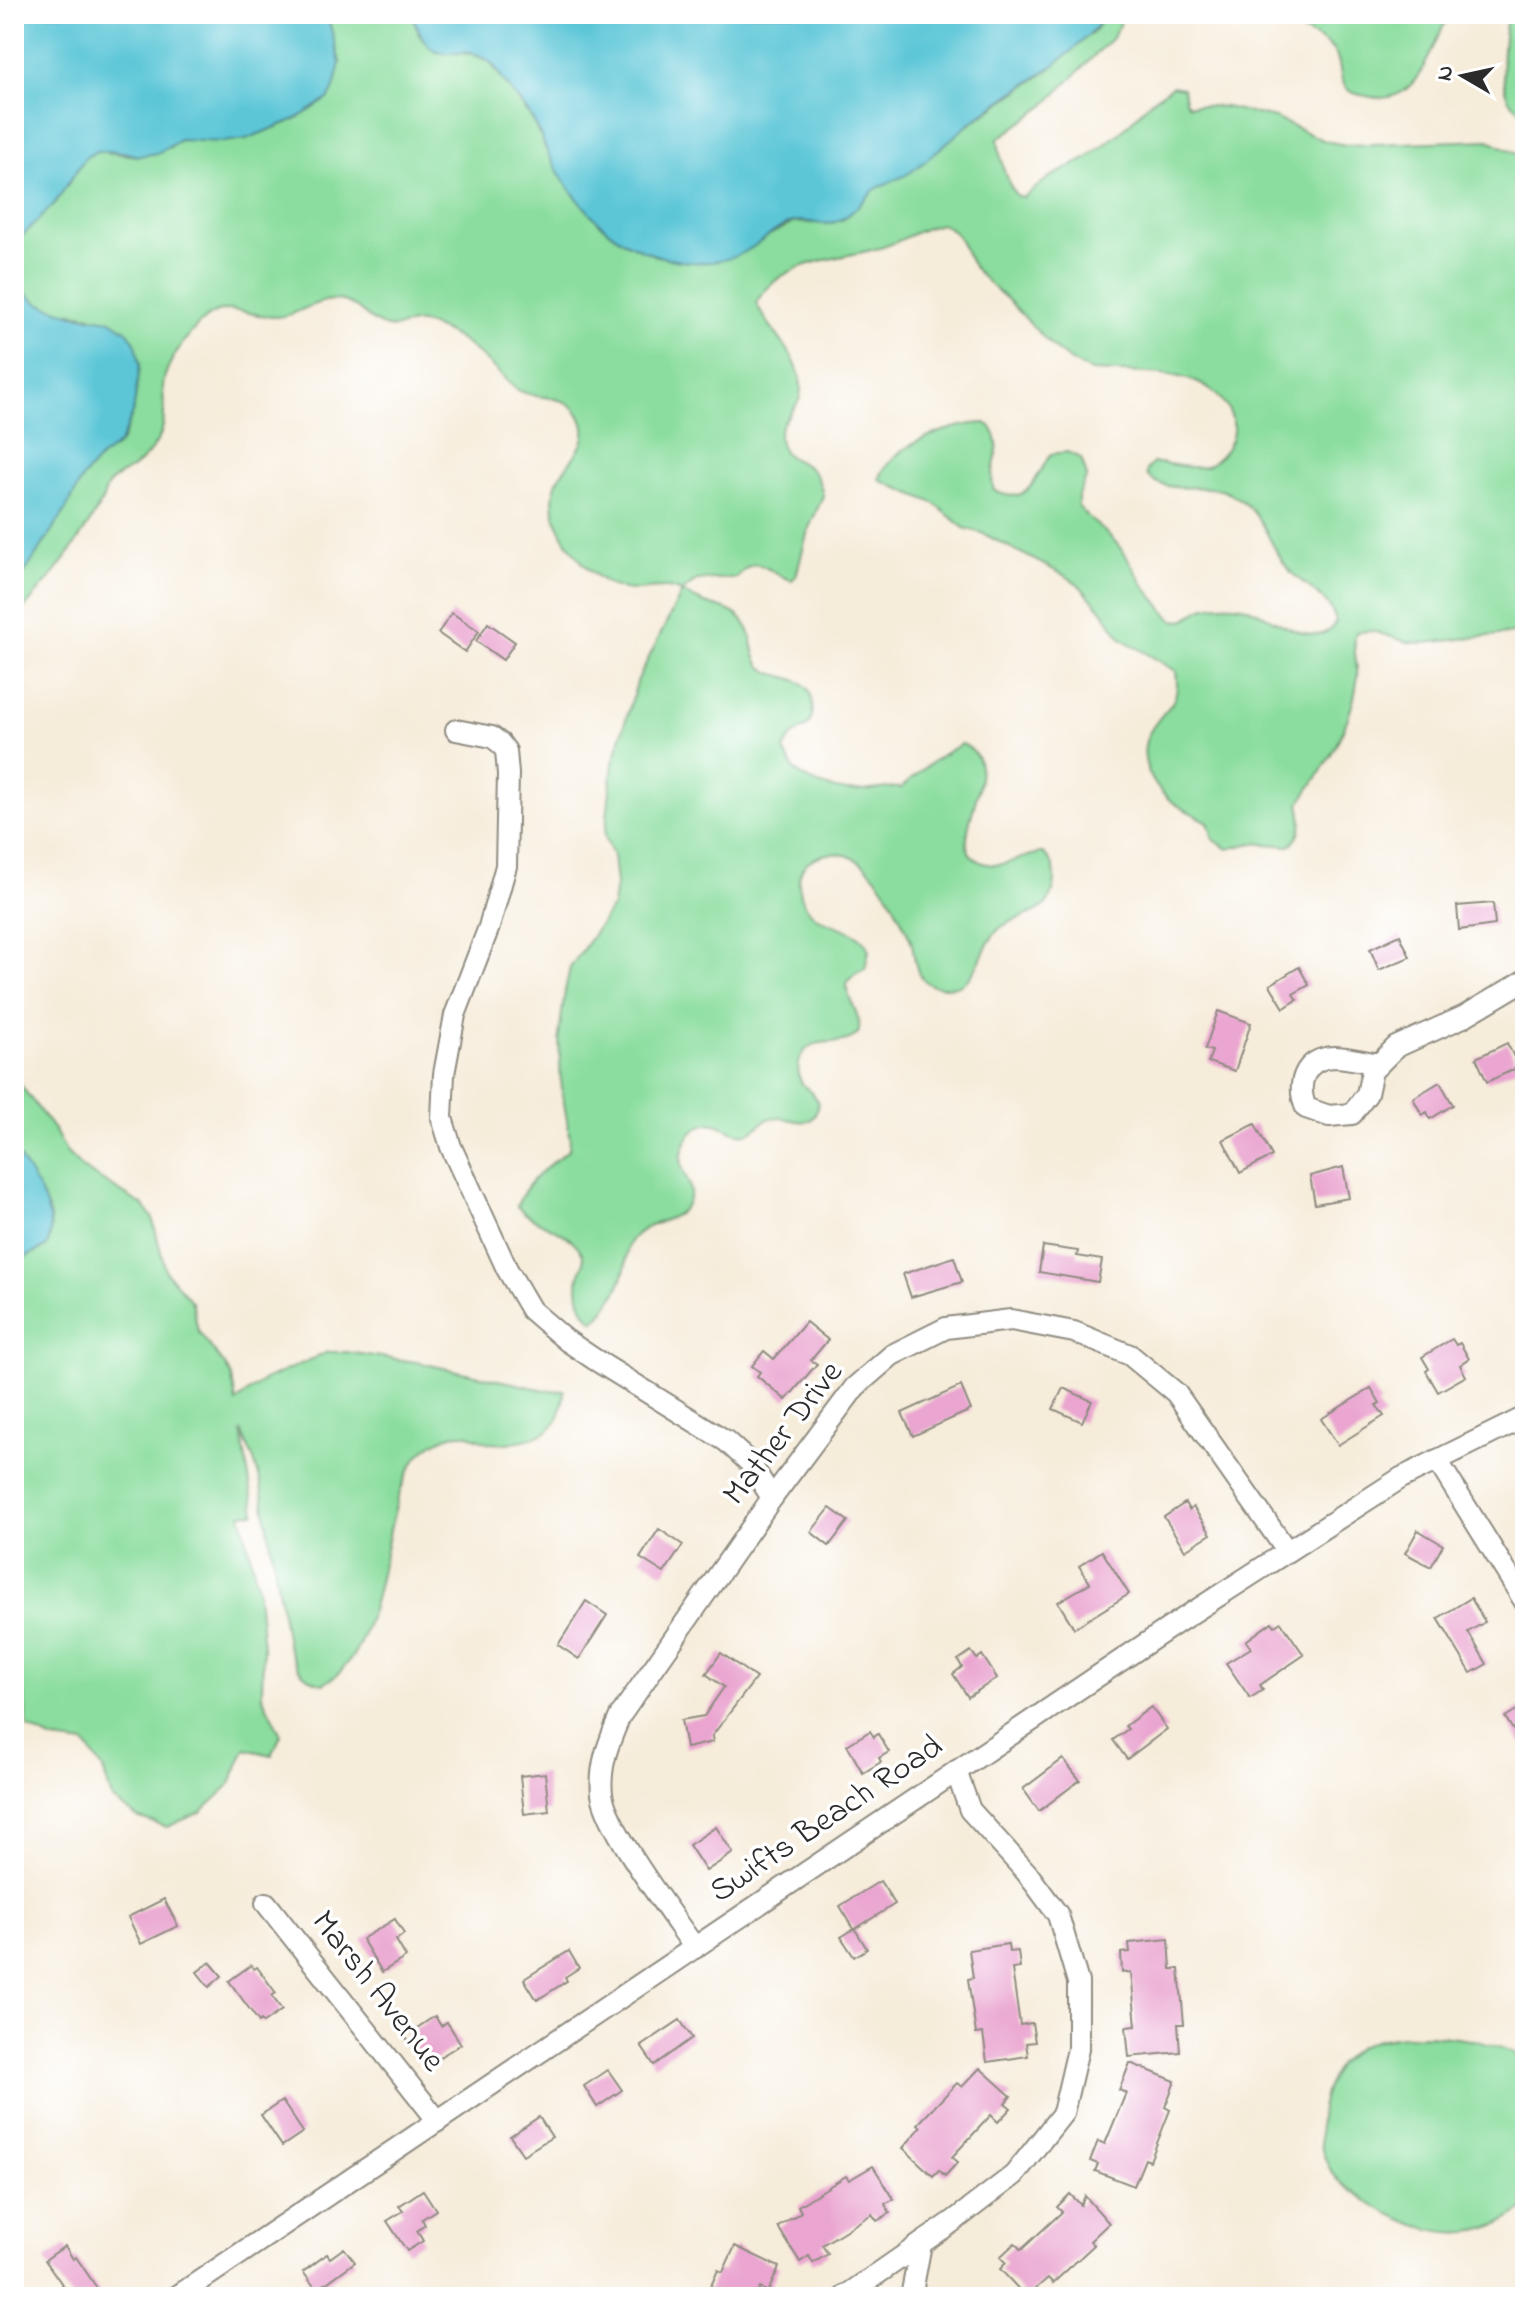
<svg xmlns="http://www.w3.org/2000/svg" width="1539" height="2311" viewBox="0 0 1539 2311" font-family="'Indie Flower',sans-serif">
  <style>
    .green { fill: #8add9e; stroke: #5a8464; stroke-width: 2 }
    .water { fill: #5cc6d7; stroke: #447881; stroke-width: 2 }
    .building { fill: #eaa5d0 }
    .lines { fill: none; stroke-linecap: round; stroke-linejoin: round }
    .minor-casing { stroke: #908c82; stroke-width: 24 }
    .minor { stroke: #fff; stroke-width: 20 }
    .labels { text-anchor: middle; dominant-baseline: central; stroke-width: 7; stroke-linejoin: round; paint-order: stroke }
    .street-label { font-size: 34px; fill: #2b2b2b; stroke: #fff }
  </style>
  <rect width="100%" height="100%" fill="#fff"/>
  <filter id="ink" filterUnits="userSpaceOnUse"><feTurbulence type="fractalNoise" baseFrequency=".0125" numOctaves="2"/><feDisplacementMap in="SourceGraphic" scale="16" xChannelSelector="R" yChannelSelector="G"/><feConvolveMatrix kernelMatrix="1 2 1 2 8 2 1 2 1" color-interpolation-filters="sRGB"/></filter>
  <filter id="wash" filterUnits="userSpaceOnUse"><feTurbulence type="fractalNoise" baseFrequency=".006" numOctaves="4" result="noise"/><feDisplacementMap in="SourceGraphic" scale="32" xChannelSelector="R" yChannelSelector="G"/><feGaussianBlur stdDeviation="1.8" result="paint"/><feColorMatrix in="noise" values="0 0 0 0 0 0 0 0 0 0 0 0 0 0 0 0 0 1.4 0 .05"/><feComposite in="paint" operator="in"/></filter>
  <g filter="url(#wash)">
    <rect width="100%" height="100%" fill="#f6ecda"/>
    <!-- green -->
    <g class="green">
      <path d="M327 14H412L419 35 436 52 472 54 489 61 534 122 538 133 599 223 624 242 656 256 771 234 795 222 829 224 844 219 875 189 1049 70 1084 38 1092 34 1106 14H1125L1113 37 1044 106 998 139C1000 159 1004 180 1017 196L1024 197 1048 178 1086 159 1122 131 1150 102 1172 86 1183 88 1185 101 1189 105 1225 107 1275 118 1325 141 1346 145 1489 140 1525 158V632L1425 643 1407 642 1373 631 1356 632C1351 649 1359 665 1357 681 1352 725 1324 769 1299 804 1303 821 1304 833 1290 846L1252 843 1228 849 1213 839 1208 822C1196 815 1181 809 1170 800 1149 783 1136 754 1151 730 1167 704 1181 706 1176 671L1122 639 1100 608 1078 584 1066 576 982 533 964 528 934 503 879 480C890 445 951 424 985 423L990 426C1008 451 986 467 994 490 1029 510 1036 474 1051 454L1067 452 1081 458 1087 476 1078 496V506C1089 521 1106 530 1118 545 1133 563 1140 584 1156 600 1161 606 1166 615 1172 619 1184 625 1191 615 1199 610 1209 604 1231 604 1242 606 1269 612 1316 656 1336 622 1331 598 1307 588 1291 572 1266 546 1267 508 1224 491 1200 482 1166 496 1147 475V470L1153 463C1169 462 1186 469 1202 467 1210 466 1216 460 1222 454 1247 427 1226 394 1196 382 1168 370 1123 373 1092 371 1055 358 1035 326 1008 300 996 289 983 280 973 266 962 250 962 231 941 224 919 228 903 241 883 247 837 261 783 257 756 303 768 329 794 349 800 378 801 385 802 396 798 402 790 417 773 426 781 446 790 468 816 455 823 496L808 530 796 576 792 580C768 575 758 549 737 578L697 580 682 592C690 596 697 600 705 603 724 609 739 610 749 631 754 643 752 656 761 666 777 682 809 672 812 701 813 707 813 714 811 719 807 730 801 729 794 735 789 738 786 746 784 750 787 757 791 766 797 772 812 785 844 793 863 791 878 790 886 787 901 788 921 771 938 755 962 744 1015 767 931 852 987 864 1007 868 1024 854 1043 853 1052 861 1055 867 1055 879 1053 922 1016 910 996 932 979 950 979 987 947 987 942 987 934 987 929 984 913 975 916 956 911 941 909 934 904 926 901 919 887 890 863 845 823 855 816 857 808 860 803 867 799 874 798 882 800 890 807 934 856 918 869 950L865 969C824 985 867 1008 858 1034 840 1051 807 1030 799 1063 798 1069 798 1076 801 1082 806 1089 814 1093 818 1101 816 1137 788 1114 771 1118 759 1122 755 1136 739 1133 725 1131 716 1117 699 1127 686 1135 678 1155 683 1170 687 1180 693 1187 689 1199 681 1224 646 1219 631 1240 625 1248 627 1259 625 1269 620 1288 608 1307 594 1321 581 1313 576 1293 579 1277 581 1269 586 1262 582 1253 570 1229 533 1225 517 1206 529 1177 546 1169 569 1149L570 1138 561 1085 559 1035 565 991 570 968 613 906 616 884 613 856 605 836 613 763 638 679 682 592C669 586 660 588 647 589 618 593 602 584 583 563 566 544 547 515 555 487 562 463 595 446 581 418 568 391 539 402 518 390 511 386 506 379 500 374 481 355 461 337 437 328 430 325 420 322 413 323 403 325 396 330 384 326 365 321 356 298 332 300 311 301 296 317 275 317 249 317 228 300 205 319 188 333 162 367 163 390 164 408 167 427 156 443 150 453 140 463 131 469 122 475 113 477 107 487 106 488 104 497 103 498 95 517 77 542 64 560 49 581 31 600 14 620V589L65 511 83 477 101 457 121 443 133 413 140 365 91 316 53 310 38 303 26 293 14 272 15 247 20 238 55 203 85 158 97 151 138 156 170 147 180 140 246 139 296 119 329 98 340 63Z"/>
      <path d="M1267 14H1451C1429 42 1423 106 1371 97 1363 95 1354 95 1348 90 1337 79 1343 61 1333 50 1316 30 1286 30 1267 14Z"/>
      <path d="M1508 14H1525V114C1521 110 1514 106 1510 101 1498 84 1503 34 1508 14Z"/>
      <path d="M14 1076 55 1131 66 1152 82 1168 144 1206 152 1217 166 1272 192 1302 198 1331 226 1367 232 1378 236 1402 264 1380 328 1352H346L416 1362 545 1390 564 1391C564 1403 560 1421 549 1430 537 1439 506 1445 491 1443 481 1441 472 1434 462 1434 444 1433 420 1450 412 1465 377 1525 387 1652 323 1684 301 1678 294 1664 287 1643L260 1480 254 1460 241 1431 255 1513 241 1514 257 1584 263 1647 262 1696 281 1735 272 1755 245 1749 229 1786 201 1812 167 1827 137 1817 112 1799 103 1769 85 1744 54 1740 28 1728 23 1692 14 1687V1256L48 1241C61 1207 25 1180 15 1150 10 1136 14 1093 14 1076Z"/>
      <path d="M1429 2035C1464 2038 1494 2042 1525 2058V2208C1474 2249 1418 2233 1367 2201 1353 2192 1339 2184 1330 2169 1307 2129 1323 2060 1368 2043 1387 2036 1409 2036 1429 2035Z"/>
    </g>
    <!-- water -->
    <g class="water">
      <polygon points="14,14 327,14 340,63 334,88 329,98 296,119 246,139 223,142 180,140 159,153 138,156 123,152 97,151 85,158 55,203 20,238 14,250"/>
      <path d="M412 14H1106C1075 58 1025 83 981 115 956 133 935 155 911 172 899 180 883 183 873 191 860 203 849 220 830 223 819 226 806 219 794 222 777 226 763 242 748 250 711 272 663 262 627 243 599 229 565 187 551 159 544 147 540 132 533 120 526 108 516 98 508 86 502 79 497 68 490 62 457 34 436 83 412 14Z"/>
      <polygon points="14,272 26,293 38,303 73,315 111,320 128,332 136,344 140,365 133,413 120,443 101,457 83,477 65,511 14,589"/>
      <path d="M14 1149C31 1178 60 1211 47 1246L26 1257 14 1260Z"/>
    </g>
    <g id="blocks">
      <!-- building -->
      <g class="building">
        <polygon points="452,613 479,631 465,652 438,633"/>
        <polygon points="488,623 515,642 503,660 476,641"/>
        <polygon points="1493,903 1495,925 1459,930 1457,906"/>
        <polygon points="1400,935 1410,957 1379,970 1370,949"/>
        <polygon points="1299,967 1309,985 1293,994 1297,1000 1284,1008 1270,985"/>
        <polygon points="1218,1011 1251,1023 1235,1071 1208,1062 1212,1051 1205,1049"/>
        <polygon points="1507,1043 1519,1067 1487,1082 1476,1058"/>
        <polygon points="1440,1082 1453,1105 1430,1119 1427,1112 1422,1115 1413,1098"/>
        <polygon points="1255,1124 1272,1156 1240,1173 1223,1140"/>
        <polygon points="1343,1167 1349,1198 1315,1204 1310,1176"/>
        <polygon points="1043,1246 1078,1251 1077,1256 1102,1260 1098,1282 1039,1272"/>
        <polygon points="954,1257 962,1282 911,1297 903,1274"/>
        <polygon points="806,1322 828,1340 811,1360 817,1364 786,1400 757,1376 760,1372 752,1366 764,1351 774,1359"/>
        <polygon points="1452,1339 1456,1345 1460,1343 1469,1359 1460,1365 1466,1376 1438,1392 1426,1371 1429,1369 1422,1357"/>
        <polygon points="961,1386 971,1410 913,1436 902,1413"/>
        <polygon points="1063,1388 1092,1401 1082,1422 1053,1409"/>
        <polygon points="1371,1388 1380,1403 1376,1405 1384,1416 1338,1445 1321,1419"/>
        <polygon points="1185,1503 1189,1510 1193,1507 1211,1534 1185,1550 1164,1517"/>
        <polygon points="830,1508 848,1521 829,1546 811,1532"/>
        <polygon points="659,1529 683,1545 664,1573 640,1558"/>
        <polygon points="1418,1530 1443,1545 1431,1567 1405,1553"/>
        <polygon points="1102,1551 1129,1594 1074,1628 1058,1602 1090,1583 1079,1566"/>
        <polygon points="1471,1598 1485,1622 1468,1632 1487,1664 1471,1673 1438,1618"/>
        <polygon points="586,1601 607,1615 579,1659 558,1645"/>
        <polygon points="1272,1622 1275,1626 1281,1622 1304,1655 1260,1685 1263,1690 1250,1698 1226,1663 1251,1648 1246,1641"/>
        <polygon points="971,1651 977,1659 982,1655 997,1678 968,1697 953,1674 962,1667 958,1660"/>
        <polygon points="721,1653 756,1678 712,1736 713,1742 686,1748 681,1720 704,1716 724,1687 706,1674"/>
        <polygon points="1525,1705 1525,1749 1505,1717"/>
        <polygon points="1151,1707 1167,1729 1127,1759 1113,1740 1128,1729 1125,1726"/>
        <polygon points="870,1731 874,1737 878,1734 889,1752 879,1758 881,1762 863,1773 847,1745"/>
        <polygon points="1063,1759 1080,1780 1039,1811 1023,1789"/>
        <polygon points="545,1773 549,1811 524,1814 520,1776"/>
        <polygon points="716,1827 733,1853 706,1871 689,1845"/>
        <polygon points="880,1881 895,1904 855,1929 867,1949 854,1957 841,1937 854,1929 840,1906"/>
        <polygon points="164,1899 178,1926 141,1944 128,1917"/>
        <polygon points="395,1919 404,1934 396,1940 406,1957 382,1972 362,1939"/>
        <polygon points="1169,1939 1171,1969 1179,1969 1184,2024 1178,2024 1180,2052 1129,2057 1126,2027 1136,2026 1131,1972 1122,1973 1121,1953 1130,1952 1129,1943"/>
        <polygon points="1008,1944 1009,1952 1018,1951 1020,1968 1012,1969 1020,2025 1032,2023 1035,2042 1026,2043 1028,2056 987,2062 983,2033 976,2034 968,1979 973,1978 969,1950"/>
        <polygon points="569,1951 579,1968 565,1977 567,1981 537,2000 524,1979"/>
        <polygon points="210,1962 222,1976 209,1987 197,1972"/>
        <polygon points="251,1965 254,1969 257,1967 276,1993 272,1996 282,2010 263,2023 261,2020 259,2022 229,1981"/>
        <polygon points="435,2016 441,2026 447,2022 461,2044 425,2066 405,2036"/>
        <polygon points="680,2020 692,2038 654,2065 641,2046"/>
        <polygon points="1130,2063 1175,2081 1165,2107 1170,2110 1150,2161 1145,2159 1134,2186 1095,2171 1098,2164 1090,2161 1098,2141 1105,2144 1126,2093 1119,2090"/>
        <polygon points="980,2068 1011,2096 1005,2103 1011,2108 998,2122 991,2115 952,2157 958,2162 945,2176 939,2170 933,2176 903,2148 921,2127 918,2124 957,2083 962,2087"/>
        <polygon points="608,2070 622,2090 597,2107 584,2086"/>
        <polygon points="282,2101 303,2132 282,2146 261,2115"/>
        <polygon points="539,2117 552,2137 523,2155 510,2136"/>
        <polygon points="873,2166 894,2199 885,2204 890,2213 877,2221 872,2214 822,2245 828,2254 813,2263 809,2256 800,2262 778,2227 801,2212 798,2206 846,2176 849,2180"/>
        <polygon points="423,2190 436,2210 422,2219 425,2225 417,2231 423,2241 407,2251 387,2221 403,2211 399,2206"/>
        <polygon points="1070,2194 1081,2205 1085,2196 1109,2223 1090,2241 1094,2245 1053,2283 1048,2278 1026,2297 1000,2269 1006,2263 1000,2257 1015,2243 1021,2250 1062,2212 1057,2207"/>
        <polygon points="65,2246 73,2259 76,2257 99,2291 90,2297 71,2297 45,2260"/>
        <polygon points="735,2246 779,2267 768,2292 760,2288 756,2297 706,2297 718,2270 723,2272"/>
        <polygon points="344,2248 355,2262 317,2290 303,2272 327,2254 330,2258"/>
      </g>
    </g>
  </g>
  <g filter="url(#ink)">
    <use href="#blocks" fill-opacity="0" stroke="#908c82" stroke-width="2"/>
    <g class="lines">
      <defs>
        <g id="minor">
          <polyline points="456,730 492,737 500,743 506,751 508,774 506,866 489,927 455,1015 444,1074 442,1118 451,1147 507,1269 531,1310 566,1340 594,1359 726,1441 750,1463 772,1498"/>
          <path d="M1379 1064C1365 1062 1348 1057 1334 1057 1304 1058 1296 1084 1306 1108L1329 1116 1352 1114 1367 1094 1372 1071 1396 1047 1463 1017 1525 980"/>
          <polyline points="1437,1460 1525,1602"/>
          <polyline points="266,1903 438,2121"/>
          <path d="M695 1948C673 1916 607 1829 602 1794 599 1765 609 1742 620 1716L772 1498 855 1387 892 1355 946 1328 1011 1320 1074 1332 1130 1355 1176 1393 1287 1551"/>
          <polyline points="176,2297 1178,1622 1401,1478 1525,1417"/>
          <polyline points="844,2297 955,2220 1014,2175 1063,2113 1078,2049 1078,1982 1058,1915 1027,1873 970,1810 956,1771"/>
          <polyline points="911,2297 921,2244"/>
        </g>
      </defs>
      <!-- minor casing -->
      <use href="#minor" class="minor-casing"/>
      <!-- minor -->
      <use href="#minor" class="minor"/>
    </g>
  </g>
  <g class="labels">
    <!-- street labels -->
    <g class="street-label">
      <text transform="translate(784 1434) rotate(-52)">Mather Drive</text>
      <text transform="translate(827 1820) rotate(-34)">Swifts Beach Road</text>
      <text transform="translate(377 1992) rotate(52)">Marsh Avenue</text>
    </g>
  </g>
  <!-- margin -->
  <rect width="1539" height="2311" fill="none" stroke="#fff" stroke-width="48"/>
  <!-- north arrow -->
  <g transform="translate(1463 76) rotate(279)" stroke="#ffffff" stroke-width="6" paint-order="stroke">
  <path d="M0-6L14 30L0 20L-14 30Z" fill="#2b2b2b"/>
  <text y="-12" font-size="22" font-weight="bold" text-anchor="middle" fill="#2b2b2b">N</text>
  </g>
</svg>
